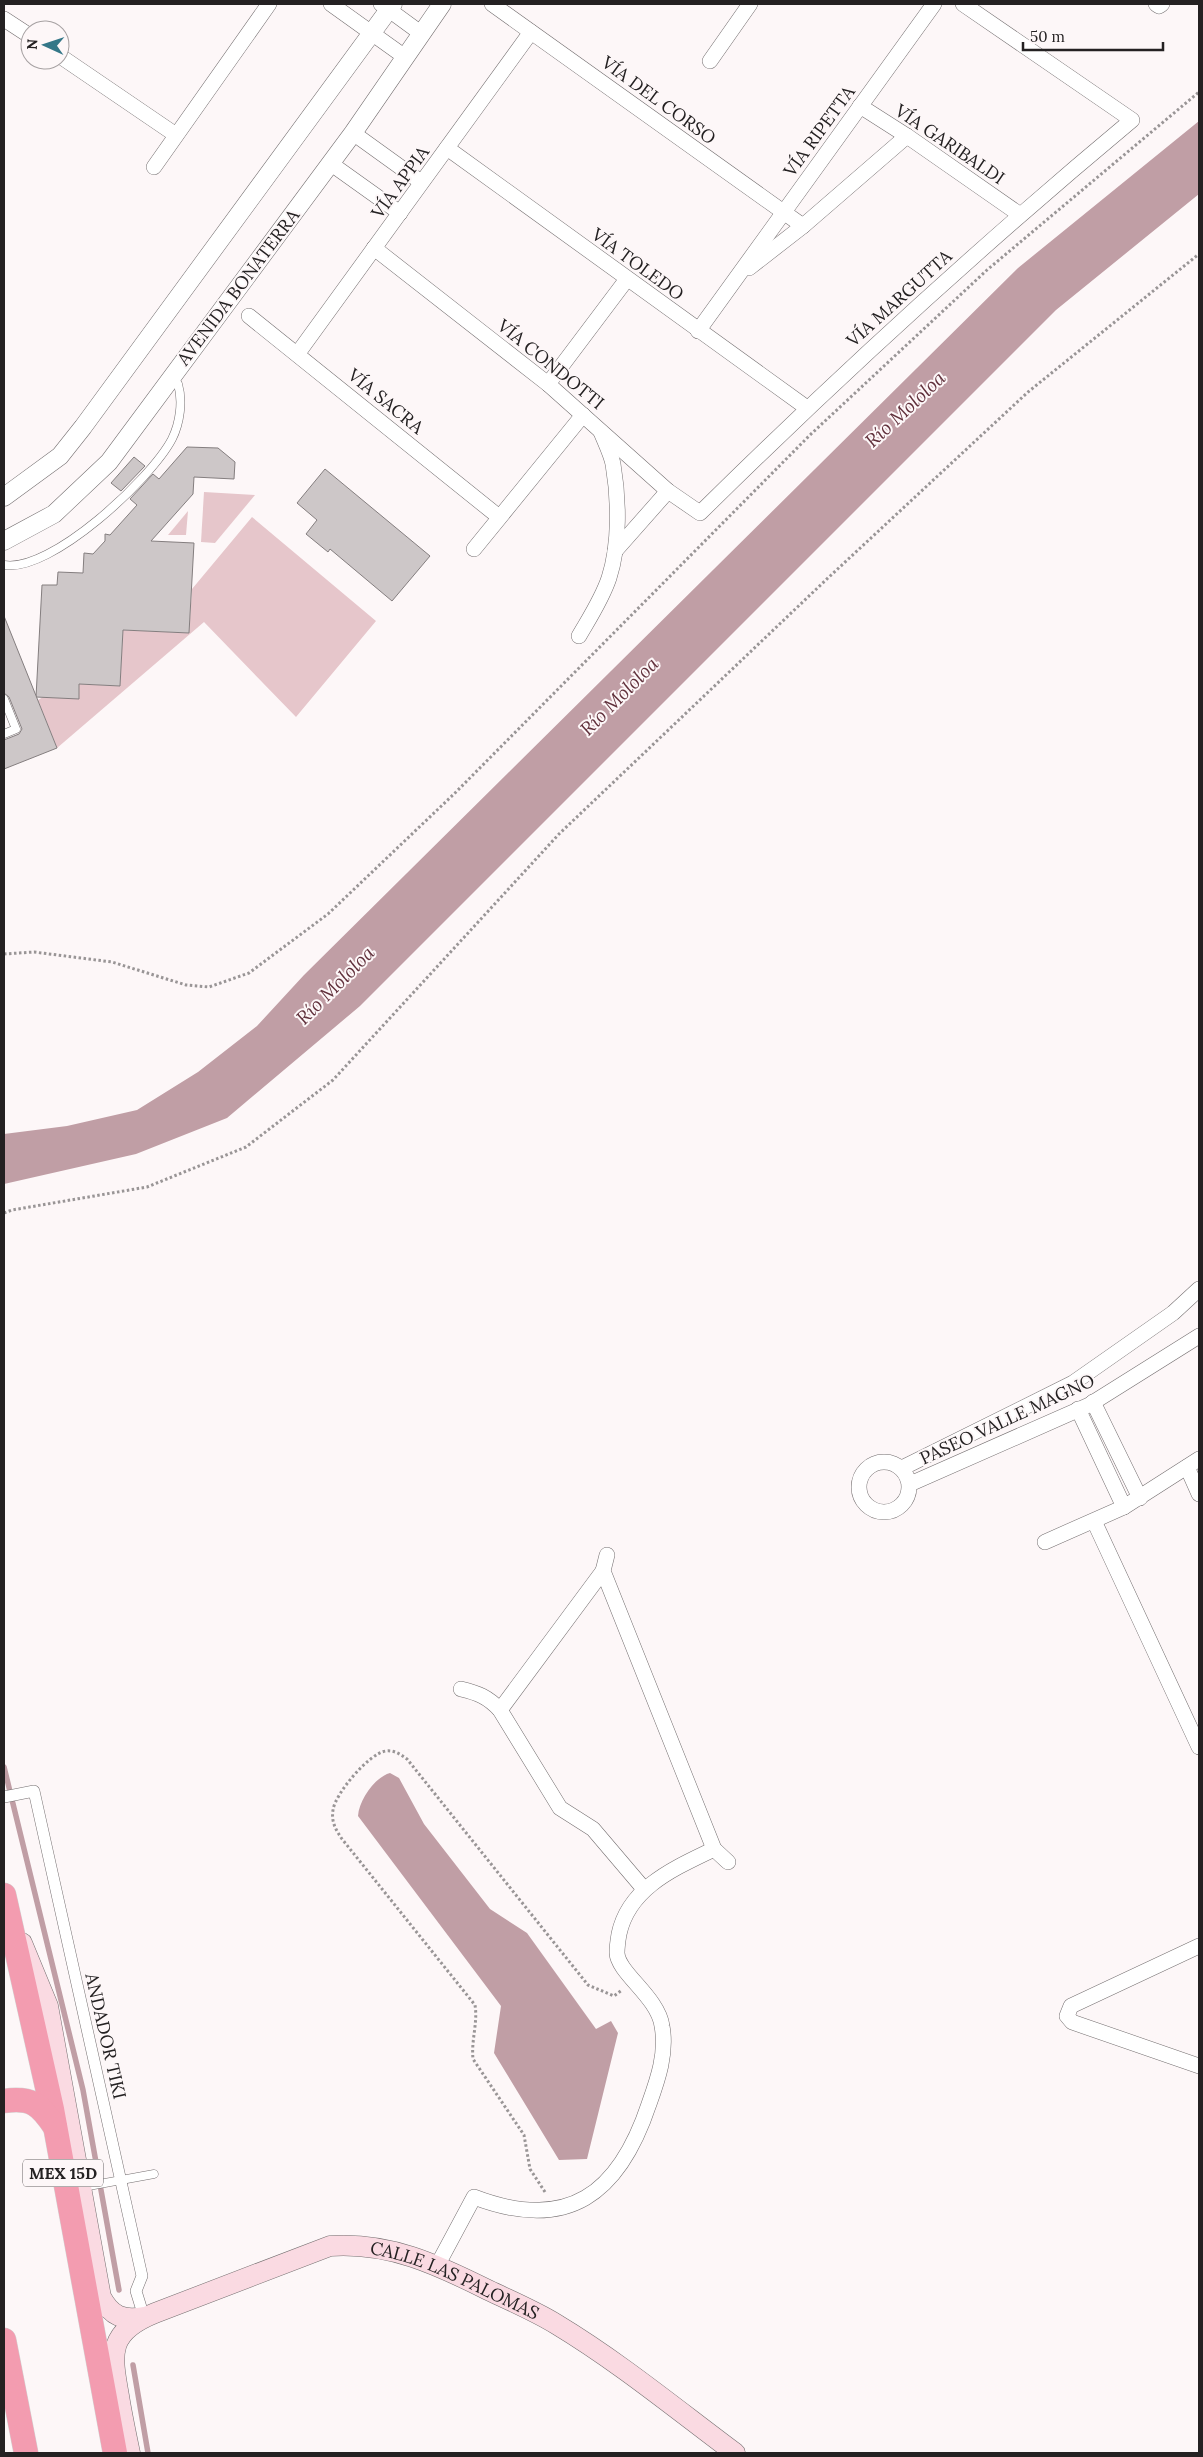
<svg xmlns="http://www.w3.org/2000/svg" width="1203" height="2457" viewBox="0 0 1203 2457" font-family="Lora,serif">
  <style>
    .green { fill: #e6c6cb }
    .water { fill: #c09ea5 }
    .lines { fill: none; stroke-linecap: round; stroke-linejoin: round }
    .stream { stroke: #c09ea5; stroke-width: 5.5 }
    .building { fill: #cdc7c8; stroke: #847e7f }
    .service-casing { stroke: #746f70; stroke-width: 9 }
    .pedestrian-casing { stroke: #746f70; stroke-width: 12 }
    .minor-casing { stroke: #746f70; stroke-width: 16 }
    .tertiary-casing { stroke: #746f70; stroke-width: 19 }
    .secondary-casing { stroke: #746f70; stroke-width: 21 }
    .trunk-casing { stroke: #d3d3d3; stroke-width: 25 }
    .path { stroke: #999596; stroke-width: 3; stroke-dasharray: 2.5 2.5; stroke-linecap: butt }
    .service { stroke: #fff; stroke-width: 8 }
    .pedestrian { stroke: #fff; stroke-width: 11 }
    .minor { stroke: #fff; stroke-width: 15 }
    .tertiary { stroke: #fff; stroke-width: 18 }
    .secondary { stroke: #fadae2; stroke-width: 20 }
    .trunk { stroke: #f39cb0; stroke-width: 24 }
    .labels { text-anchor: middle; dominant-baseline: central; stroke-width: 4; stroke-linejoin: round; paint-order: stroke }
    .shield { fill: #fdf7f8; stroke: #656162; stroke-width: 1 }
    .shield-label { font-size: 16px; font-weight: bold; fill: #242122 }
    .street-label { font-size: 18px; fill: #242122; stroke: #fdf7f8 }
    .water-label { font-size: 19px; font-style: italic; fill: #61313c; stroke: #fdf7f8 }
  </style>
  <rect width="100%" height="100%" fill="#fdf7f8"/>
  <!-- green -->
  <g class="green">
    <polygon points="204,492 255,495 215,543 201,542"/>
    <polygon points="188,511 186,535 168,535"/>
    <polygon points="252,517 376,621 296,717 204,622 57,748 38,700 43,697 78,698 79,684 120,686 123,630 189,633 192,589"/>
  </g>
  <!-- water -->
  <g class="water">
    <polygon points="1199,121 1199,194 1056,310 360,1006 227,1118 136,1154 4,1184 4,1134 67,1126 137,1110 198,1072 257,1026 304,975 1018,268"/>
    <path d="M390 1773 399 1778 424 1824 490 1909 527 1933 596 2029 611 2021 618 2033 587 2159 559 2160 494 2053 501 2006 358 1816C359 1800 375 1777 390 1773Z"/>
  </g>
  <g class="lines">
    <!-- stream -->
    <g class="stream">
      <polyline points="4,1767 83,2090 119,2290"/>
      <polyline points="133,2365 148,2453"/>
    </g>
  </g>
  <!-- building -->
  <g class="building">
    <polygon points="187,447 218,448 235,462 234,479 194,477 193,494 151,541 194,543 189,633 123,630 120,686 79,684 79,699 36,697 42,585 57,585 58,572 83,573 84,553 93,554 105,541 105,534 110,535 137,505 130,499 153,474 159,479"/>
    <polygon points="134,457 145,466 121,491 111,483"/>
    <polygon points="325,469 430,556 392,601 330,549 328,552 306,534 317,520 297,503"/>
    <polygon points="4,616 57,748 4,769 4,740 19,734 22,729 9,697 4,693"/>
  </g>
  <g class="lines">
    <defs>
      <g id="service">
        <path d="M4 565C51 573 151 479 172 439 180 423 183 401 178 384"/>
        <polyline points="4,699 16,729 4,734"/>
        <polyline points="83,2187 154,2174"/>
      </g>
      <polyline id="pedestrian" points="4,1797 34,1791 142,2276 136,2291 144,2317"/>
      <g id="minor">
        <polyline points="331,4 405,57"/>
        <polyline points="381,4 422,34"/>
        <polyline points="492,4 803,226"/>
        <polyline points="1156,4 1159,6 1162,4"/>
        <polyline points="4,19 30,36"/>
        <polyline points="60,56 176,135"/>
        <polyline points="710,61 750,4"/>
        <polyline points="860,106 907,136 1019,214"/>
        <polyline points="353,133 421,182"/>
        <polyline points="447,148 807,408"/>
        <polyline points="330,163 400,213"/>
        <polyline points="154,167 269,4"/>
        <path d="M374 248 548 384 668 491 700 513C839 376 982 245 1132 120L963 4"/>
        <polyline points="749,268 803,226 907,136"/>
        <polyline points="249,316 499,517"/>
        <polyline points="698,331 934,4"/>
        <polyline points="298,353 531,32"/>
        <polyline points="548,384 627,279"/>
        <polyline points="474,549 583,415"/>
        <polyline points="615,551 668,491"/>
        <path d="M579 636C590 617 602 599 609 578 620 544 619 499 613 464 611 454 605 442 601 432"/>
        <polyline points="1093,1402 1140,1498"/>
        <polyline points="1078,1409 1124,1507"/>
        <circle cx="884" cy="1487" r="25"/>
        <polyline points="1187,1467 1199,1494"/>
        <polyline points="902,1468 1073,1383 1173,1313 1199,1289"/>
        <polyline points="910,1484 1089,1405 1199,1336"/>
        <polyline points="1094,1521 1199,1747"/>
        <polyline points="1045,1542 1124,1507 1199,1459"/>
        <polyline points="607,1555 603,1571 714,1849 728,1862"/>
        <path d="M461 1689C478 1693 488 1697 500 1710L560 1808 593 1829 644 1889"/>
        <polyline points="500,1710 603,1571"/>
        <polyline points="1199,1946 1071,2006 1067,2016 1072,2022 1199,2066"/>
        <path d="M437 2266 474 2197C568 2233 619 2194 649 2104 658 2079 667 2053 662 2026 658 1997 618 1973 617 1953 617 1948 618 1940 619 1934 629 1887 675 1868 714 1849"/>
      </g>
      <g id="tertiary">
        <polyline points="4,497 60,456 83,427 393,4"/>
        <polyline points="4,541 54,514 109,462 353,133 442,4"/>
      </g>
      <g id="secondary">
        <path d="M22 1943 48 2006 101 2297C111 2316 123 2321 144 2317"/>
        <path id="s1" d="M130 2453C126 2434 122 2415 119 2396 111 2352 108 2332 155 2313L330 2246C389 2242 436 2264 488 2290 511 2301 535 2311 556 2324 619 2362 676 2409 735 2453"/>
      </g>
      <g id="trunk">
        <polyline points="4,1895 52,2109 115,2453"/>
        <path d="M4 2101C31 2097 40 2104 55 2127"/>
        <polyline points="4,2340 26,2453"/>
      </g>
    </defs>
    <!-- service casing -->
    <use href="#service" class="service-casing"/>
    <!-- pedestrian casing -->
    <use href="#pedestrian" class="pedestrian-casing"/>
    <!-- minor casing -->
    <use href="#minor" class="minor-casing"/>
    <!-- tertiary casing -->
    <use href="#tertiary" class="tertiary-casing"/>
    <!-- secondary casing -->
    <use href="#secondary" class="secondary-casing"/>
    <!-- trunk casing -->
    <use href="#trunk" class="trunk-casing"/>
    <!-- path -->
    <g class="path">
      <polyline points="4,954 34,952 112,962 186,985 209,987 249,973 328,914 455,793 810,435 987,270 1199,92"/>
      <polyline points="4,1213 12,1210 147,1187 246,1147 333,1080 559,834 829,577 1028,392 1199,254"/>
      <path d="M545 2192 530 2169 524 2135 473 2059C471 2040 478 2023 475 2005L342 1839C336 1830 331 1822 333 1810 335 1794 369 1753 386 1751 394 1750 400 1754 407 1759L588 1985 614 1996 622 1990"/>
    </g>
    <!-- service -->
    <use href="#service" class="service"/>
    <!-- pedestrian -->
    <use href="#pedestrian" class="pedestrian"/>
    <!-- minor -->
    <use href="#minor" class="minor"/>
    <!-- tertiary -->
    <use href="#tertiary" class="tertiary"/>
    <!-- secondary -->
    <use href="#secondary" class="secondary"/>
    <!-- trunk -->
    <use href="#trunk" class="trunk"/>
  </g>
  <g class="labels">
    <!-- shield labels -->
    <rect class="shield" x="23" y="2159.5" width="80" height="27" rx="4"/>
    <g class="shield-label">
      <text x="63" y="2173">MEX 15D</text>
    </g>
    <!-- street labels -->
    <g class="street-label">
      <text transform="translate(659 100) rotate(36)">VÍA DEL CORSO</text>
      <text transform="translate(819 131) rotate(-54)">VÍA RIPETTA</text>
      <text transform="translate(950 144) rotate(34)">VÍA GARIBALDI</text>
      <text transform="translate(400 182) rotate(-54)">VÍA APPIA</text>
      <text transform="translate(638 264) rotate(36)">VÍA TOLEDO</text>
      <text transform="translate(238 287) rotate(-53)">AVENIDA BONATERRA</text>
      <text transform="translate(899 298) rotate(-42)">VÍA MARGUTTA</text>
      <text transform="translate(551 364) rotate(39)">VÍA CONDOTTI</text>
      <text transform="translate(386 401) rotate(39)">VÍA SACRA</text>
      <text transform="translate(1007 1419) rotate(-25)">PASEO VALLE MAGNO</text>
      <text transform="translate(106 2036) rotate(77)">ANDADOR TIKI</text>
      <text stroke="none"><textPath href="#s1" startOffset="480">CALLE LAS PALOMAS</textPath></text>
    </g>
    <!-- water labels -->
    <g class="water-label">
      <text transform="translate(905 409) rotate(-43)">Río Mololoa</text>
      <text transform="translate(619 696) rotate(-45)">Río Mololoa</text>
      <text transform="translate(335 985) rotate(-45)">Río Mololoa</text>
    </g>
  </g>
  <!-- border -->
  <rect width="1203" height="2457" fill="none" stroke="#242122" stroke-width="10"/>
  <!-- north arrow -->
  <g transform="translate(45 45) rotate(273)"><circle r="24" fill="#fdf7f8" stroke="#a6a1a2"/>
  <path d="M0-4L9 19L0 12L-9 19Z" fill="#347788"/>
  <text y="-8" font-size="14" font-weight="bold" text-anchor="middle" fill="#242122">N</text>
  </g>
  <!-- scale -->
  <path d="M1023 42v8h140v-8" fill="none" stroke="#242122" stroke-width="2.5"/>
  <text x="1030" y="42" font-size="15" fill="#242122" stroke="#fdf7f8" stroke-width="4" paint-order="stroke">50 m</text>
</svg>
